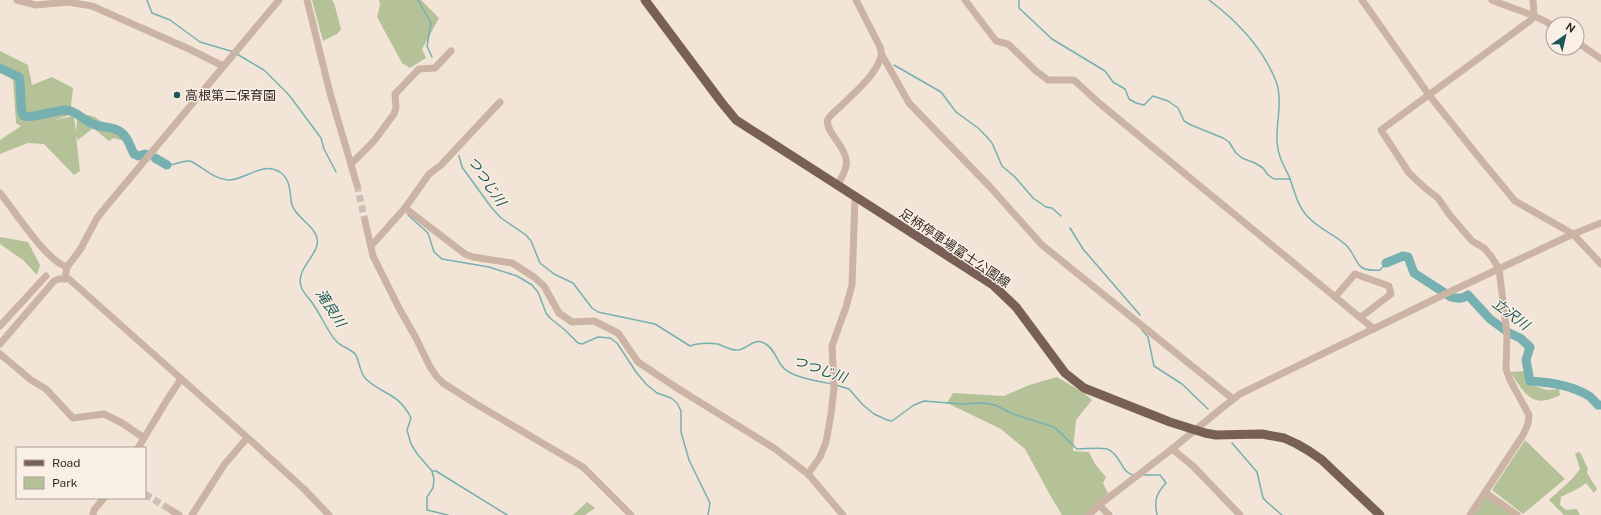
<svg xmlns="http://www.w3.org/2000/svg" width="1601" height="515" viewBox="0 0 1601 515" font-family="'Public Sans','Noto Sans JP',sans-serif">
  <style>
    .green { fill: #b5c298 }
    .lines { fill: none; stroke-linecap: round; stroke-linejoin: round }
    .stream { stroke: #76b0b0; stroke-width: 1.5 }
    .river { stroke: #76b0b0; stroke-width: 9 }
    .minor-tunnel { stroke: #ccc0b4; stroke-width: 7; stroke-dasharray: 7 3.5; stroke-linecap: butt }
    .minor { stroke: #cbb4a4; stroke-width: 7 }
    .major { stroke: #786056; stroke-width: 9 }
    .poi-dot { fill: #1a5758; stroke: #faefe4; stroke-width: 1.5 }
    .labels { text-anchor: middle; dominant-baseline: central; stroke-width: 3; stroke-linejoin: round; paint-order: stroke }
    .poi-label { font-size: 13px; fill: #352a26; stroke: #faefe4; text-anchor: start }
    .street-label { font-size: 13px; fill: #352a26; stroke: #faefe4 }
    .water-label { font-size: 14px; font-style: italic; fill: #1a5758; stroke: #faefe4 }
  </style>
  <rect width="100%" height="100%" fill="#f2e5d8"/>
  <!-- green -->
  <g class="green">
    <polygon points="312,0 332,0 334,3 341,29 337,34 323,41"/>
    <polygon points="379,0 421,0 439,18 422,49 426,58 410,68 402,63 377,17 380,5"/>
    <polygon points="0,51 28,65 32,85 52,77 73,88 70,115 54,120 74,116 76,132 77,120 80,113 95,117 105,125 120,132 124,138 124,141 114,138 109,141 93,128 78,140 76,136 80,171 74,175 44,144 28,143 0,154 0,140 21,126 16,123 13,80 0,71"/>
    <polygon points="0,237 28,242 40,265 37,275 23,260 0,244"/>
    <path d="M1524 371 1529 384 1547 390 1559 389 1560 395C1531 410 1525 393 1510 372Z"/>
    <polygon points="1057,377 1084,393 1092,400 1076,420 1073,451 1089,452 1095,464 1106,477 1103,483 1108,493 1086,515 1062,515 1050,495 1025,449 1001,429 947,403 953,393 1004,396 1029,385"/>
    <polygon points="1525,440 1565,479 1523,514 1492,490"/>
    <polygon points="1580,452 1588,469 1587,473 1597,489 1594,493 1586,483 1579,488 1561,497 1560,505 1566,510 1577,509 1580,515 1564,515 1549,500 1572,479 1580,469 1575,453"/>
    <polygon points="1487,495 1512,515 1474,515"/>
    <polygon points="587,502 595,508 585,515 573,515"/>
  </g>
  <g class="lines">
    <!-- stream -->
    <g class="stream">
      <polyline points="147,0 152,13 170,20 200,42 234,52"/>
      <polyline points="418,0 431,23 427,46 432,57"/>
      <polyline points="1019,0 1019,8 1052,39 1105,71 1113,82 1125,89 1129,99 1136,103 1144,105 1153,96 1168,101 1178,108 1184,121 1191,125 1223,138 1229,142 1236,153 1242,158 1255,163 1263,168 1268,175 1274,179 1290,179"/>
      <path d="M1209 0C1237 21 1263 49 1276 81 1283 101 1276 122 1277 142 1278 156 1283 164 1289 176 1294 189 1297 206 1308 217 1319 229 1336 235 1347 246 1360 261 1354 272 1380 270L1386 263"/>
      <polyline points="237,54 264,70 289,95 321,138 324,149 336,172"/>
      <polyline points="894,65 941,92 956,112 978,128 986,136 992,143 1002,166 1015,177 1033,198 1046,207 1052,208 1061,216"/>
      <path d="M459 156 462 167 491 207 501 218 526 235 531 241 540 263 554 274 573 283 592 308 598 312 655 324 690 346C698 343 709 343 718 344 724 346 730 350 736 350 746 351 753 337 764 343 773 347 776 358 781 365 790 378 818 381 832 384"/>
      <path d="M167 165C176 165 183 160 190 161 203 167 213 179 228 180 246 180 262 161 280 172 292 181 289 193 292 205 296 219 321 228 317 245 314 259 294 272 302 289 305 295 310 299 313 304 321 315 328 333 337 342 342 347 351 349 355 354 360 361 359 372 366 379 383 395 399 393 411 418L407 430 411 444 418 455 432 471 434 479 433 488 427 497V510L448 515"/>
      <polyline points="408,215 428,233 434,252 442,259 489,267 517,276 532,285 538,292 546,313 550,318 565,330 578,343 582,344 598,337 610,338 617,343 636,372 646,384 657,393 671,398 677,403 681,411 681,432 689,460 710,503 708,515"/>
      <polyline points="1070,228 1083,249 1140,315"/>
      <polyline points="1142,330 1148,337 1154,366 1182,384 1208,409"/>
      <path d="M836 385 849 389 863 405 874 414 887 420 892 421 914 405 924 401 961 404 983 403 995 405 1013 414 1054 427 1077 449C1085 449 1100 447 1107 449 1120 453 1122 474 1133 475"/>
      <polyline points="1232,443 1257,472 1263,498 1268,503 1282,515"/>
      <polyline points="432,471 436,471 507,515"/>
      <path d="M1143 475H1160L1166 483C1156 494 1154 500 1157 515"/>
    </g>
    <!-- river -->
    <g class="river">
      <path d="M0 68 19 77C22 86 19 112 24 116 28 119 58 110 66 110 77 111 84 121 93 124 103 128 115 126 122 133 129 139 130 147 134 154L139 156 145 154"/>
      <polyline points="155,158 167,165"/>
      <path d="M1386 263 1403 256 1408 257 1414 273 1451 297C1458 299 1462 299 1468 295L1490 319 1509 333 1520 338 1530 347 1526 360 1530 381C1548 382 1573 386 1589 396 1592 398 1595 402 1598 405H1601"/>
    </g>
    <!-- minor-tunnel -->
    <g class="minor-tunnel">
      <polyline points="357,185 365,221"/>
      <polyline points="145,494 171,510"/>
    </g>
    <!-- minor -->
    <g class="minor">
      <polyline points="17,0 36,5 68,2 92,6 189,49 223,66"/>
      <polyline points="307,0 330,93 357,185"/>
      <polyline points="965,0 996,41 1008,44 1036,71 1048,80 1074,80 1099,103 1374,329"/>
      <polyline points="1362,0 1429,95 1477,155 1515,201 1573,234 1601,264"/>
      <path d="M1492 0C1512 9 1534 13 1553 26"/>
      <polyline points="1577,42 1601,59"/>
      <polyline points="882,55 909,103 991,188 1042,245 1233,399"/>
      <polyline points="351,164 374,141 394,114 396,108 395,94 419,69 435,68 451,51"/>
      <path d="M837 186C840 180 845 173 846 166 850 149 823 131 828 119 831 114 837 110 841 106 854 93 877 74 881 56 882 53 881 50 880 47L856 0"/>
      <path d="M0 193C15 211 46 261 67 267"/>
      <polyline points="405,208 465,254 473,257 512,263 534,277 544,286 559,313 572,322 594,321 618,333 638,362 677,388 774,448 808,474"/>
      <polyline points="365,221 373,256 400,310 416,338 430,367 437,377 443,383 476,404 583,467 631,515"/>
      <polyline points="371,246 405,208 429,174 441,165 500,102"/>
      <polyline points="65,278 67,267 80,250 97,218 105,208 279,0"/>
      <polyline points="1335,297 1355,274 1389,286 1391,294 1361,317"/>
      <polyline points="0,326 46,276"/>
      <polyline points="0,344 54,281 59,279 69,279 249,439 304,489 329,515"/>
      <polyline points="0,354 31,380 46,389 73,418 104,414 122,423 144,438"/>
      <polyline points="138,448 167,400 181,379"/>
      <polyline points="1172,449 1193,466 1240,515"/>
      <polyline points="1486,493 1517,515"/>
      <polyline points="1099,505 1109,515"/>
      <polyline points="171,510 179,515"/>
      <polyline points="93,515 94,510 104,498"/>
      <polyline points="192,515 224,465 247,438"/>
      <polyline points="843,515 808,474 820,457 826,442 831,414 834,388 832,346 846,307 852,285 855,198"/>
      <polyline points="1089,515 1099,505 1172,449 1222,408 1240,394 1443,295 1573,234 1601,223"/>
      <polyline points="1470,515 1523,435 1528,424 1529,415 1510,380 1506,369 1507,335 1499,269 1491,256 1484,248 1472,241 1449,214 1438,198 1425,188 1409,173 1381,130 1531,20 1534,15 1533,0"/>
    </g>
    <!-- major -->
    <polyline class="major" points="645,0 722,103 736,120 993,285 1016,307 1065,373 1084,388 1170,422 1205,433 1216,435 1262,434 1284,438 1297,444 1309,451 1322,460 1380,515"/>
  </g>
  <!-- markers -->
  <circle class="poi-dot" cx="177" cy="95" r="4"/>
  <g class="labels">
    <!-- poi labels -->
    <g class="poi-label">
      <text x="185" y="95">高根第二保育園</text>
    </g>
    <!-- street labels -->
    <g class="street-label">
      <text transform="translate(955 248) rotate(34)">足柄停車場富士公園線</text>
    </g>
    <!-- water labels -->
    <g class="water-label">
      <text transform="translate(487 181) rotate(56)">つつじ川</text>
      <text transform="translate(331 308) rotate(57)">滝良川</text>
      <text transform="translate(1511 314) rotate(37)">立沢川</text>
      <text transform="translate(820 369) rotate(19)">つつじ川</text>
    </g>
  </g>
  <!-- legend -->
  <rect x="16" y="447" width="130" height="52" fill="#faefe4" stroke="#aba098"/>
  <rect x="24" y="460" width="20" height="6" fill="#786056" stroke="#aba098"/>
  <text x="52" y="467" font-size="12" fill="#352a26">Road</text>
  <rect x="24" y="477" width="20" height="12" fill="#b5c298" stroke="#aba098"/>
  <text x="52" y="487" font-size="12" fill="#352a26">Park</text>
  <!-- north arrow -->
  <g transform="translate(1565 36) rotate(34)"><circle r="19" fill="#faefe4" stroke="#aba098"/>
  <path d="M0-3L7 15L0 10L-7 15Z" fill="#1a5758"/>
  <text y="-6" font-size="11" font-weight="bold" text-anchor="middle" fill="#352a26">N</text>
  </g>
</svg>
